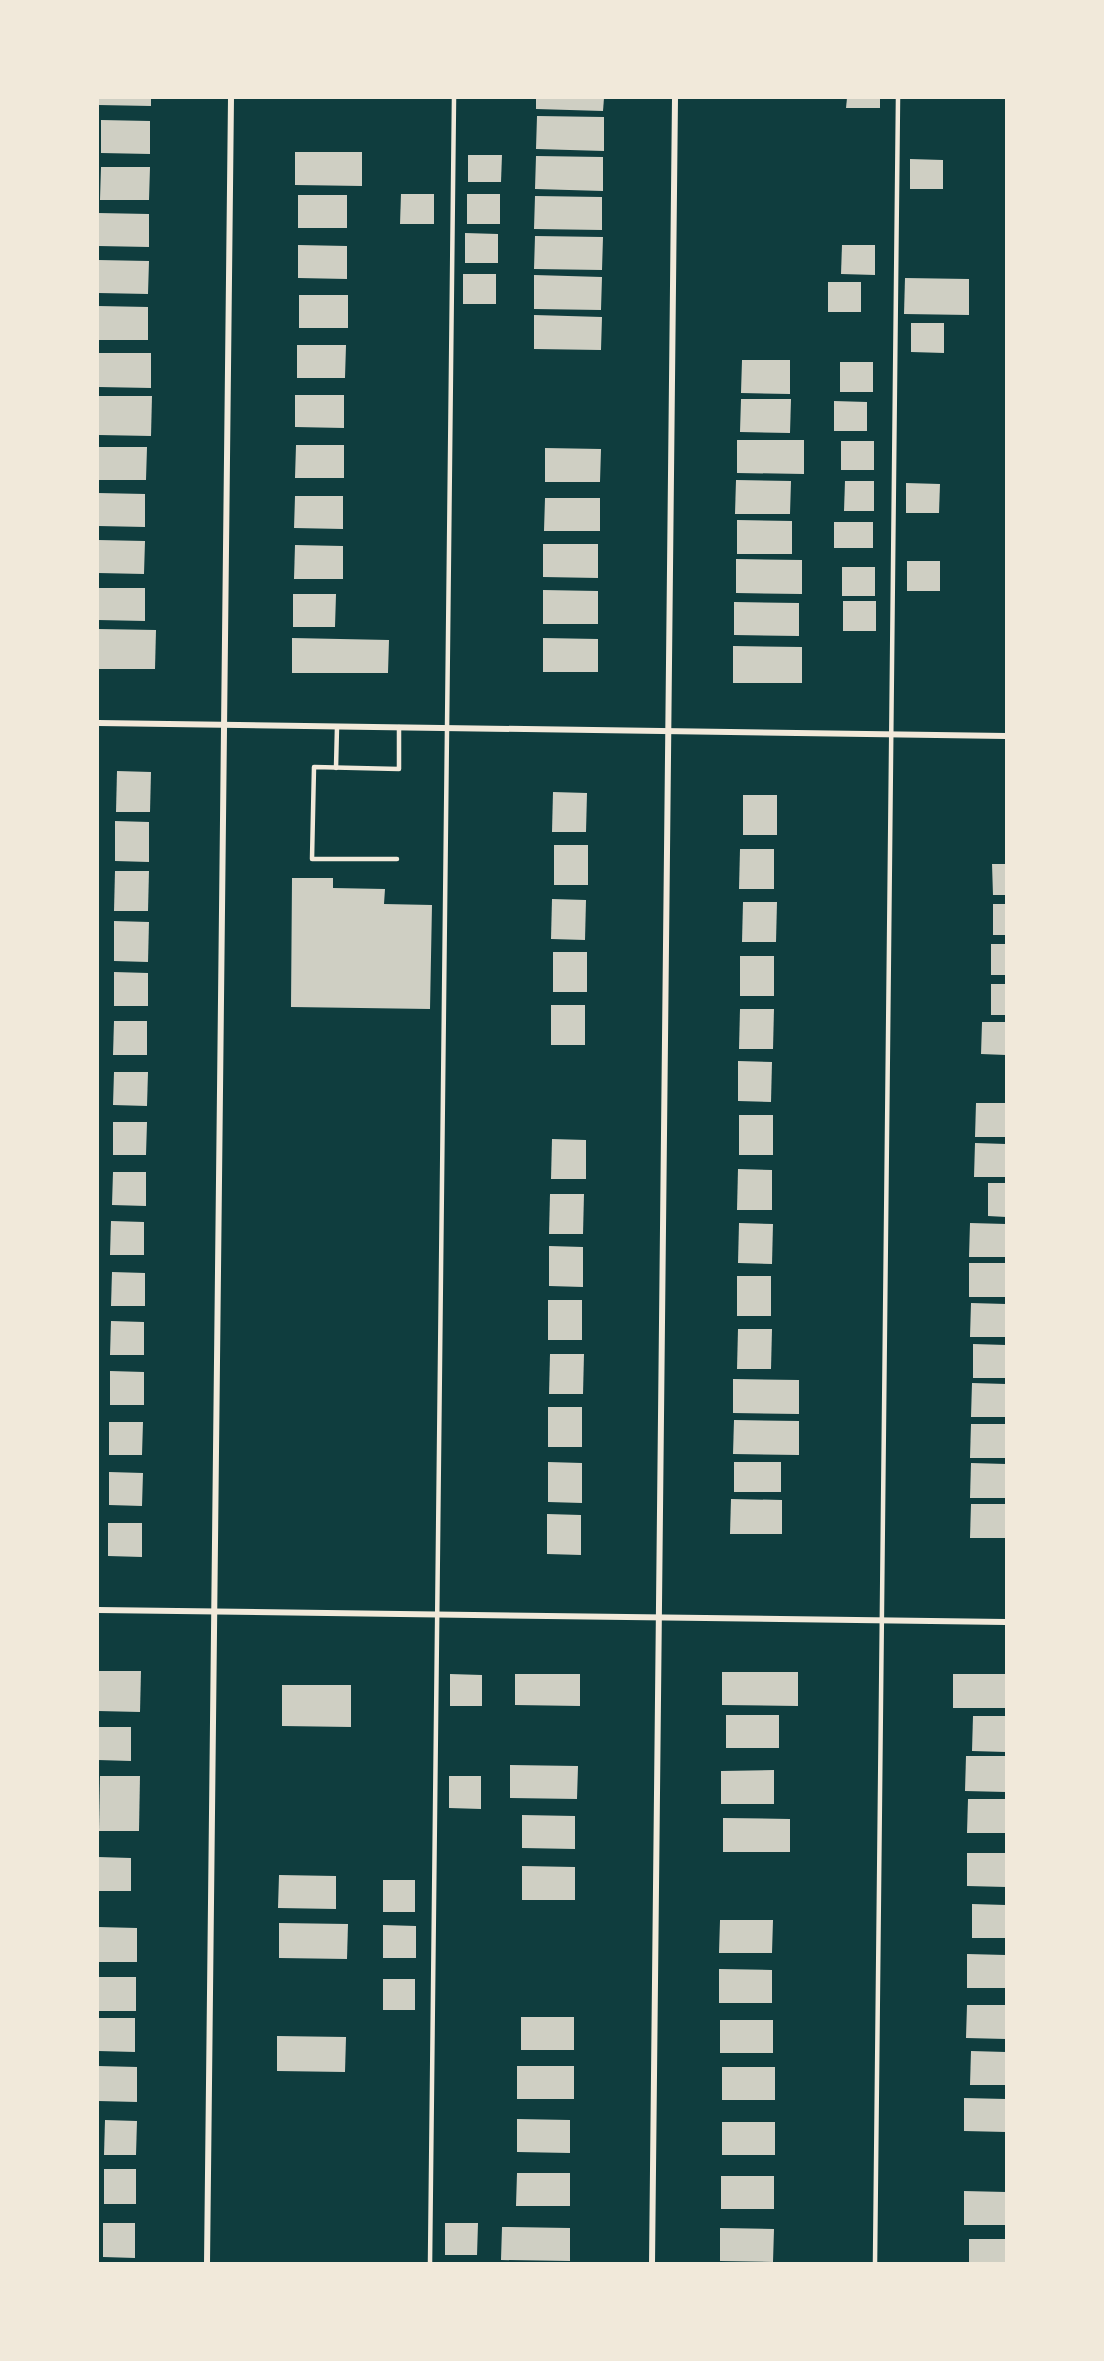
<svg xmlns="http://www.w3.org/2000/svg" width="1104" height="2361" viewBox="0 0 1104 2361" font-family="Rubik,sans-serif">
  <style>
    .building { fill: #cfcfc3 }
    .lines { fill: none; stroke-linecap: round; stroke-linejoin: round }
    .service { stroke: #f1e9da; stroke-width: 4.5 }
    .minor { stroke: #f1e9da; stroke-width: 6 }
  </style>
  <rect width="100%" height="100%" fill="#0f3d3e"/>
  <!-- building -->
  <g class="building">
    <polygon points="98,98 151,98 151,106 98,105"/>
    <polygon points="536,98 604,98 603,111 536,109"/>
    <polygon points="847,98 880,98 880,108 846,108"/>
    <polygon points="537,116 604,117 604,151 536,149"/>
    <polygon points="101,120 150,121 150,154 101,153"/>
    <polygon points="295,152 362,152 362,186 295,185"/>
    <polygon points="468,155 502,155 501,182 468,182"/>
    <polygon points="536,156 603,157 603,191 535,189"/>
    <polygon points="910,159 943,160 943,189 910,189"/>
    <polygon points="101,167 150,167 149,200 100,200"/>
    <polygon points="401,194 434,194 434,224 400,224"/>
    <rect x="467" y="194" width="33" height="30"/>
    <rect x="298" y="195" width="49" height="33"/>
    <polygon points="535,196 602,197 602,230 534,229"/>
    <polygon points="98,213 149,214 149,247 98,246"/>
    <polygon points="465,233 498,234 498,263 465,263"/>
    <polygon points="535,236 603,237 602,270 534,269"/>
    <polygon points="298,245 347,246 347,279 298,278"/>
    <polygon points="842,245 875,245 875,275 841,274"/>
    <polygon points="98,260 149,261 148,294 98,293"/>
    <rect x="463" y="274" width="33" height="30"/>
    <polygon points="534,275 602,277 601,310 534,309"/>
    <polygon points="905,278 969,279 969,315 904,314"/>
    <rect x="828" y="282" width="33" height="30"/>
    <rect x="299" y="295" width="49" height="33"/>
    <polygon points="98,306 148,307 148,340 98,340"/>
    <polygon points="534,315 602,317 601,350 534,349"/>
    <polygon points="911,323 944,323 944,353 911,352"/>
    <polygon points="297,345 346,345 345,378 297,378"/>
    <polygon points="98,353 151,353 151,388 98,387"/>
    <polygon points="742,360 790,360 790,394 741,393"/>
    <rect x="840" y="362" width="33" height="30"/>
    <polygon points="295,395 344,395 344,428 295,427"/>
    <polygon points="98,396 152,396 151,436 98,435"/>
    <polygon points="741,399 791,399 790,433 740,432"/>
    <polygon points="834,401 867,402 867,431 834,431"/>
    <polygon points="737,440 804,440 804,474 737,473"/>
    <rect x="841" y="441" width="33" height="29"/>
    <polygon points="296,445 344,445 344,478 295,478"/>
    <polygon points="98,447 147,447 146,480 98,480"/>
    <polygon points="545,448 601,449 600,482 545,482"/>
    <polygon points="736,480 791,481 790,514 735,514"/>
    <polygon points="845,481 874,481 874,511 844,511"/>
    <polygon points="906,483 940,484 939,513 906,513"/>
    <polygon points="98,493 145,494 145,527 98,526"/>
    <polygon points="295,496 343,496 343,529 294,528"/>
    <polygon points="545,498 600,498 600,531 544,531"/>
    <polygon points="737,520 792,521 792,554 737,554"/>
    <rect x="834" y="522" width="39" height="26"/>
    <polygon points="98,540 145,541 144,574 98,573"/>
    <polygon points="543,544 598,544 598,578 543,577"/>
    <polygon points="295,545 343,546 343,579 294,579"/>
    <polygon points="736,559 802,560 802,594 736,593"/>
    <rect x="907" y="561" width="33" height="30"/>
    <rect x="842" y="567" width="33" height="29"/>
    <polygon points="98,588 145,588 145,621 98,620"/>
    <polygon points="543,590 598,591 598,624 543,624"/>
    <polygon points="293,594 336,594 335,627 293,627"/>
    <rect x="843" y="601" width="33" height="30"/>
    <polygon points="734,602 799,603 799,636 734,635"/>
    <polygon points="98,629 156,630 155,669 98,669"/>
    <polygon points="292,638 389,640 388,673 292,673"/>
    <polygon points="543,638 598,639 598,672 543,672"/>
    <polygon points="733,646 802,647 802,683 733,683"/>
    <polygon points="117,771 151,772 150,812 116,812"/>
    <polygon points="553,792 587,793 586,832 552,832"/>
    <rect x="743" y="795" width="34" height="40"/>
    <polygon points="115,821 149,822 149,862 115,861"/>
    <rect x="554" y="845" width="34" height="40"/>
    <polygon points="740,849 774,849 774,889 739,889"/>
    <polygon points="992,864 1006,864 1006,895 993,895"/>
    <polygon points="115,871 149,871 148,911 114,911"/>
    <polygon points="292,878 333,878 333,888 385,889 384,904 432,905 430,1009 291,1007"/>
    <polygon points="552,899 586,900 585,940 551,939"/>
    <polygon points="743,902 777,902 776,942 742,942"/>
    <rect x="993" y="904" width="13" height="31"/>
    <polygon points="114,921 149,922 148,962 114,961"/>
    <rect x="991" y="944" width="15" height="31"/>
    <rect x="553" y="952" width="34" height="40"/>
    <rect x="740" y="956" width="34" height="40"/>
    <polygon points="114,972 148,973 148,1006 114,1006"/>
    <rect x="991" y="984" width="15" height="31"/>
    <rect x="551" y="1005" width="34" height="40"/>
    <polygon points="740,1009 774,1009 773,1049 739,1049"/>
    <polygon points="114,1021 147,1021 147,1055 113,1055"/>
    <polygon points="982,1022 1006,1022 1006,1055 981,1054"/>
    <polygon points="738,1061 772,1062 771,1102 738,1101"/>
    <polygon points="114,1072 148,1072 147,1106 113,1105"/>
    <polygon points="976,1103 1006,1103 1006,1137 975,1137"/>
    <rect x="739" y="1115" width="34" height="40"/>
    <polygon points="113,1122 147,1122 146,1155 113,1155"/>
    <polygon points="552,1139 586,1140 586,1179 551,1179"/>
    <polygon points="975,1143 1006,1144 1006,1177 974,1177"/>
    <polygon points="738,1169 772,1170 772,1210 737,1210"/>
    <polygon points="113,1172 146,1172 146,1206 112,1205"/>
    <polygon points="988,1183 1006,1183 1006,1217 988,1216"/>
    <polygon points="550,1194 584,1194 583,1234 549,1234"/>
    <polygon points="111,1221 144,1222 144,1255 110,1255"/>
    <polygon points="739,1223 773,1224 772,1264 738,1263"/>
    <polygon points="970,1223 1006,1224 1006,1257 969,1257"/>
    <polygon points="549,1246 583,1247 583,1287 549,1286"/>
    <rect x="969" y="1263" width="37" height="34"/>
    <polygon points="112,1272 145,1273 145,1306 111,1306"/>
    <rect x="737" y="1276" width="34" height="40"/>
    <rect x="548" y="1300" width="34" height="40"/>
    <polygon points="971,1303 1006,1304 1006,1337 970,1337"/>
    <polygon points="111,1321 144,1322 144,1355 110,1355"/>
    <polygon points="738,1329 772,1329 771,1369 737,1369"/>
    <polygon points="973,1344 1006,1345 1006,1378 973,1378"/>
    <polygon points="550,1354 584,1354 583,1394 549,1394"/>
    <polygon points="110,1371 144,1372 144,1405 110,1405"/>
    <polygon points="733,1379 799,1380 799,1414 733,1413"/>
    <polygon points="972,1383 1006,1384 1006,1417 971,1417"/>
    <rect x="548" y="1407" width="34" height="40"/>
    <polygon points="734,1420 799,1421 799,1455 733,1454"/>
    <polygon points="109,1422 143,1422 142,1455 109,1455"/>
    <polygon points="971,1424 1006,1424 1006,1458 970,1458"/>
    <polygon points="548,1462 582,1463 582,1503 548,1502"/>
    <rect x="734" y="1462" width="47" height="30"/>
    <polygon points="971,1463 1006,1464 1006,1498 970,1498"/>
    <polygon points="109,1472 143,1473 142,1506 109,1505"/>
    <polygon points="731,1499 782,1500 782,1534 730,1534"/>
    <polygon points="971,1504 1006,1504 1006,1538 970,1538"/>
    <polygon points="547,1514 581,1515 581,1555 547,1554"/>
    <polygon points="108,1523 142,1523 142,1557 108,1556"/>
    <polygon points="98,1671 141,1671 140,1712 98,1711"/>
    <polygon points="722,1672 798,1672 798,1706 722,1705"/>
    <polygon points="450,1674 482,1675 482,1706 450,1706"/>
    <polygon points="515,1674 580,1674 580,1706 515,1705"/>
    <rect x="953" y="1674" width="53" height="34"/>
    <polygon points="282,1685 351,1685 351,1727 282,1726"/>
    <rect x="726" y="1715" width="53" height="33"/>
    <polygon points="973,1716 1006,1716 1006,1752 972,1751"/>
    <polygon points="98,1727 131,1727 131,1761 98,1760"/>
    <polygon points="966,1756 1006,1756 1006,1792 965,1791"/>
    <polygon points="510,1765 578,1766 577,1799 510,1798"/>
    <polygon points="774,1770 774,1804 721,1804 721,1771"/>
    <polygon points="100,1776 140,1776 139,1831 99,1831"/>
    <polygon points="449,1776 481,1776 481,1809 449,1808"/>
    <polygon points="968,1799 1006,1799 1006,1833 967,1833"/>
    <polygon points="522,1815 575,1816 575,1849 522,1848"/>
    <polygon points="723,1818 790,1819 790,1852 723,1852"/>
    <polygon points="967,1853 1006,1853 1006,1887 967,1886"/>
    <polygon points="98,1857 131,1858 131,1891 98,1891"/>
    <polygon points="522,1866 575,1867 575,1900 522,1900"/>
    <polygon points="279,1875 336,1876 336,1909 278,1908"/>
    <rect x="383" y="1880" width="32" height="32"/>
    <polygon points="972,1904 1006,1905 1006,1938 972,1938"/>
    <polygon points="720,1920 773,1920 772,1953 719,1953"/>
    <polygon points="279,1923 348,1924 347,1959 279,1958"/>
    <polygon points="383,1925 416,1926 416,1958 383,1958"/>
    <polygon points="98,1927 137,1928 137,1962 98,1962"/>
    <polygon points="967,1954 1006,1955 1006,1988 967,1988"/>
    <polygon points="719,1969 772,1970 772,2003 719,2003"/>
    <rect x="98" y="1977" width="38" height="34"/>
    <rect x="383" y="1979" width="32" height="31"/>
    <polygon points="967,2005 1006,2005 1006,2039 966,2038"/>
    <rect x="521" y="2017" width="53" height="33"/>
    <polygon points="98,2018 135,2018 135,2052 98,2051"/>
    <rect x="720" y="2020" width="53" height="33"/>
    <polygon points="277,2036 346,2037 345,2072 277,2071"/>
    <polygon points="971,2051 1006,2052 1006,2085 970,2085"/>
    <polygon points="98,2066 137,2067 137,2102 98,2101"/>
    <rect x="517" y="2066" width="57" height="33"/>
    <rect x="722" y="2067" width="53" height="33"/>
    <polygon points="964,2098 1006,2099 1006,2132 964,2131"/>
    <polygon points="517,2119 570,2120 570,2153 517,2152"/>
    <polygon points="105,2120 137,2121 136,2155 104,2155"/>
    <rect x="722" y="2122" width="53" height="33"/>
    <rect x="104" y="2169" width="32" height="35"/>
    <polygon points="517,2173 570,2173 570,2206 516,2206"/>
    <rect x="721" y="2176" width="53" height="33"/>
    <polygon points="964,2191 1006,2192 1006,2225 964,2225"/>
    <polygon points="103,2223 135,2223 135,2258 103,2257"/>
    <polygon points="445,2223 478,2223 477,2255 445,2255"/>
    <polygon points="502,2227 570,2228 570,2261 501,2260"/>
    <polygon points="720,2228 774,2229 773,2262 720,2261"/>
    <rect x="969" y="2239" width="37" height="25"/>
  </g>
  <g class="lines">
    <!-- service -->
    <g class="service">
      <polyline points="336,768 337,727"/>
      <polyline points="397,859 312,859 314,767 399,769 399,727"/>
      <polyline points="430,2264 454,98"/>
      <polyline points="875,2264 898,98"/>
    </g>
    <!-- minor -->
    <g class="minor">
      <polyline points="98,723 1006,736"/>
      <polyline points="98,1610 1006,1622"/>
      <polyline points="207,2264 231,98"/>
      <polyline points="652,2264 675,98"/>
    </g>
  </g>
  <!-- border -->
  <rect width="1104" height="2361" fill="none" stroke="#f1e9da" stroke-width="198"/>
</svg>
